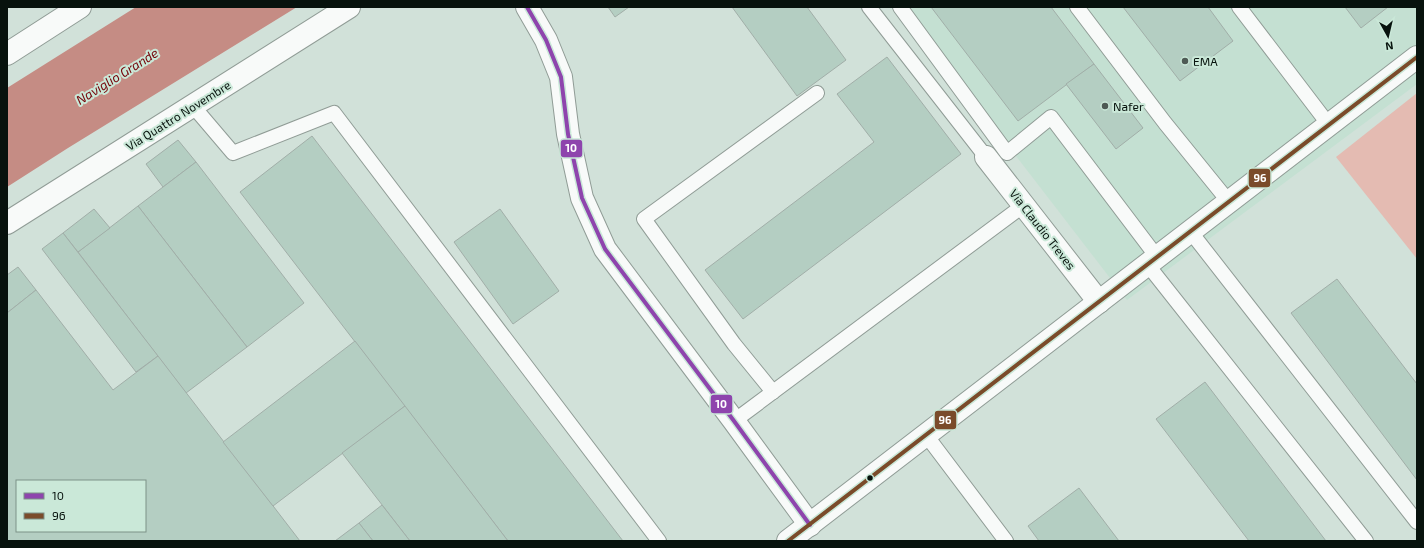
<svg xmlns="http://www.w3.org/2000/svg" width="1424" height="548" viewBox="0 0 1424 548" font-family="'Exo 2',sans-serif">
  <style>
    .built { fill: #c4e0d2 }
    .green { fill: #e4bbb2 }
    .water { fill: #c58c84 }
    .building { fill: #b4cec2; stroke: #a1aea8; fill-rule: evenodd }
    .lines { fill: none; stroke-linecap: round; stroke-linejoin: round }
    .lane-casing { stroke: #909c96; stroke-width: 16 }
    .street-casing { stroke: #909c96; stroke-width: 24 }
    .secondary-casing { stroke: #909c96; stroke-width: 24 }
    .lane { stroke: #f8faf9; stroke-width: 14 }
    .street { stroke: #f8faf9; stroke-width: 22 }
    .secondary { stroke: #f8faf9; stroke-width: 22 }
    .bus-1-casing { stroke: #cae8d8; stroke-width: 7 }
    .bus-2-casing { stroke: #cae8d8; stroke-width: 7 }
    .bus-1 { stroke: #8e44ad; stroke-width: 4 }
    .bus-2 { stroke: #7a4b2a; stroke-width: 4 }
    .poi-dot { fill: #4e5a54; stroke: #cae8d8; stroke-width: 1.5 }
    .bus-dot { fill: #07120d; stroke: #cae8d8; stroke-width: 1.5 }
    .labels { text-anchor: middle; dominant-baseline: central; stroke-width: 4; stroke-linejoin: round; paint-order: stroke }
    .poi-label { font-size: 12px; fill: #07120d; stroke: #cae8d8; text-anchor: start }
    .street-label { font-size: 12px; fill: #07120d; stroke: #cae8d8 }
    .water-label { font-size: 13px; font-style: italic; fill: #740007; stroke: #cae8d8 }
    .line-badge { stroke: #cae8d8; stroke-width: 1.5 }
    .badge-label { font-size: 11px; text-anchor: middle; font-weight: bold; fill: #fff }
  </style>
  <rect width="100%" height="100%" fill="#d1e1d9"/>
  <!-- built -->
  <polygon class="built" points="901,7 1417,7 1417,84 1127,300"/>
  <!-- green -->
  <polygon class="green" points="1417,93 1417,259 1336,157"/>
  <!-- water -->
  <polygon class="water" points="136,7 297,7 68,148 7,187 7,88"/>
  <!-- building -->
  <g class="building">
    <polygon points="608,7 629,7 615,17"/>
    <polygon points="732,7 807,7 846,60 797,96"/>
    <polygon points="931,7 1051,7 1094,64 1018,121"/>
    <polygon points="1123,7 1208,7 1233,41 1180,81"/>
    <polygon points="1345,7 1388,7 1361,28"/>
    <polygon points="887,57 961,154 743,319 705,270 874,142 837,94"/>
    <polygon points="1094,64 1143,128 1116,149 1066,84"/>
    <polygon points="312,136 623,541 508,541 240,192"/>
    <polygon points="178,140 196,162 163,187 146,164"/>
    <polygon points="196,162 304,303 247,347 138,206"/>
    <polygon points="138,206 247,347 186,393 78,252"/>
    <polygon points="94,209 110,228 78,252 63,233"/>
    <polygon points="500,209 559,291 513,324 454,242"/>
    <polygon points="63,233 158,356 136,372 42,249"/>
    <polygon points="18,267 36,290 7,313 7,275"/>
    <polygon points="1337,279 1417,384 1417,480 1291,313"/>
    <path d="M36 290 113 390 158 356 300 541H7V313ZM17 481H145V531H17Z"/>
    <polygon points="355,341 405,406 273,506 223,442"/>
    <polygon points="1205,382 1326,541 1249,541 1156,419"/>
    <polygon points="405,406 508,541 410,541 342,453"/>
    <polygon points="1079,488 1119,541 1039,541 1028,526"/>
    <polygon points="382,505 410,541 373,541 359,523"/>
    <polygon points="359,523 373,541 335,541"/>
  </g>
  <g class="lines">
    <defs>
      <g id="lane">
        <polyline points="869,7 986,157"/>
        <polyline points="900,7 1007,153 1051,117 1157,257"/>
        <polyline points="1077,7 1165,123 1229,202"/>
        <polyline points="1239,7 1329,125"/>
        <polyline points="193,106 233,153 334,113 659,541"/>
        <polyline points="1190,231 1417,522"/>
        <polyline points="1147,264 1366,541"/>
        <polyline points="773,392 734,344 644,219 817,93"/>
        <polyline points="734,421 1024,205"/>
        <polyline points="926,435 1006,541"/>
      </g>
      <g id="street">
        <polyline points="527,7 546,40 561,77 568,134 582,198 605,249 734,421 810,525"/>
        <polyline points="986,157 1099,302"/>
        <polyline points="7,223 349,7"/>
        <polyline points="788,541 1417,57"/>
      </g>
      <polyline id="secondary" points="7,54 80,7"/>
    </defs>
    <!-- lane casing -->
    <use href="#lane" class="lane-casing"/>
    <!-- street casing -->
    <use href="#street" class="street-casing"/>
    <!-- secondary casing -->
    <use href="#secondary" class="secondary-casing"/>
    <!-- lane -->
    <use href="#lane" class="lane"/>
    <!-- street -->
    <use href="#street" class="street"/>
    <!-- secondary -->
    <use href="#secondary" class="secondary"/>
    <defs>
      <polyline id="bus-1" points="527,7 546,40 561,77 568,134 582,198 605,249 734,421 810,525"/>
      <polyline id="bus-2" points="788,541 1417,57"/>
    </defs>
    <!-- bus-1 casing -->
    <use href="#bus-1" class="bus-1-casing"/>
    <!-- bus-2 casing -->
    <use href="#bus-2" class="bus-2-casing"/>
    <!-- bus-1 -->
    <use href="#bus-1" class="bus-1"/>
    <!-- bus-2 -->
    <use href="#bus-2" class="bus-2"/>
  </g>
  <!-- markers -->
  <g class="poi-dot">
    <circle cx="1185" cy="61" r="4"/>
    <circle cx="1105" cy="106" r="4"/>
  </g>
  <circle class="bus-dot" cx="870" cy="478" r="3.5"/>
  <g class="labels">
    <!-- poi labels -->
    <g class="poi-label">
      <text x="1193" y="61">EMA</text>
      <text x="1113" y="106">Nafer</text>
    </g>
    <!-- street labels -->
    <g class="street-label">
      <text transform="translate(178 115) rotate(-32)">Via Quattro Novembre</text>
      <text transform="translate(1043 229) rotate(52)">Via Claudio Treves</text>
    </g>
    <!-- water labels -->
    <g class="water-label">
      <text transform="translate(117 76) rotate(-32)">Naviglio Grande</text>
    </g>
  </g>
  <g class="line-badge">
    <rect x="560" y="139" width="23" height="19" rx="4" fill="#8e44ad"/>
    <rect x="1248" y="168" width="23" height="20" rx="4" fill="#7a4b2a"/>
    <rect x="710" y="394" width="23" height="20" rx="4" fill="#8e44ad"/>
    <rect x="934" y="410" width="23" height="20" rx="4" fill="#7a4b2a"/>
  </g>
  <g class="badge-label">
    <text x="571" y="152">10</text>
    <text x="1260" y="182">96</text>
    <text x="721" y="408">10</text>
    <text x="945" y="424">96</text>
  </g>
  <!-- border -->
  <rect width="1424" height="548" fill="none" stroke="#07120d" stroke-width="16"/>
  <!-- legend -->
  <rect x="16" y="480" width="130" height="52" fill="#cae8d8" stroke="#7c9287"/>
  <rect x="24" y="493" width="20" height="6" fill="#8e44ad" stroke="#7c9287"/>
  <text x="52" y="500" font-size="12" fill="#07120d">10</text>
  <rect x="24" y="513" width="20" height="6" fill="#7a4b2a" stroke="#7c9287"/>
  <text x="52" y="520" font-size="12" fill="#07120d">96</text>
  <!-- north arrow -->
  <g transform="translate(1388 36) rotate(172)" stroke="#cae8d8" stroke-width="3" paint-order="stroke">
  <path d="M0-3L7 15L0 10L-7 15Z" fill="#07120d"/>
  <text y="-6" font-size="11" font-weight="bold" text-anchor="middle" fill="#07120d">N</text>
  </g>
</svg>
